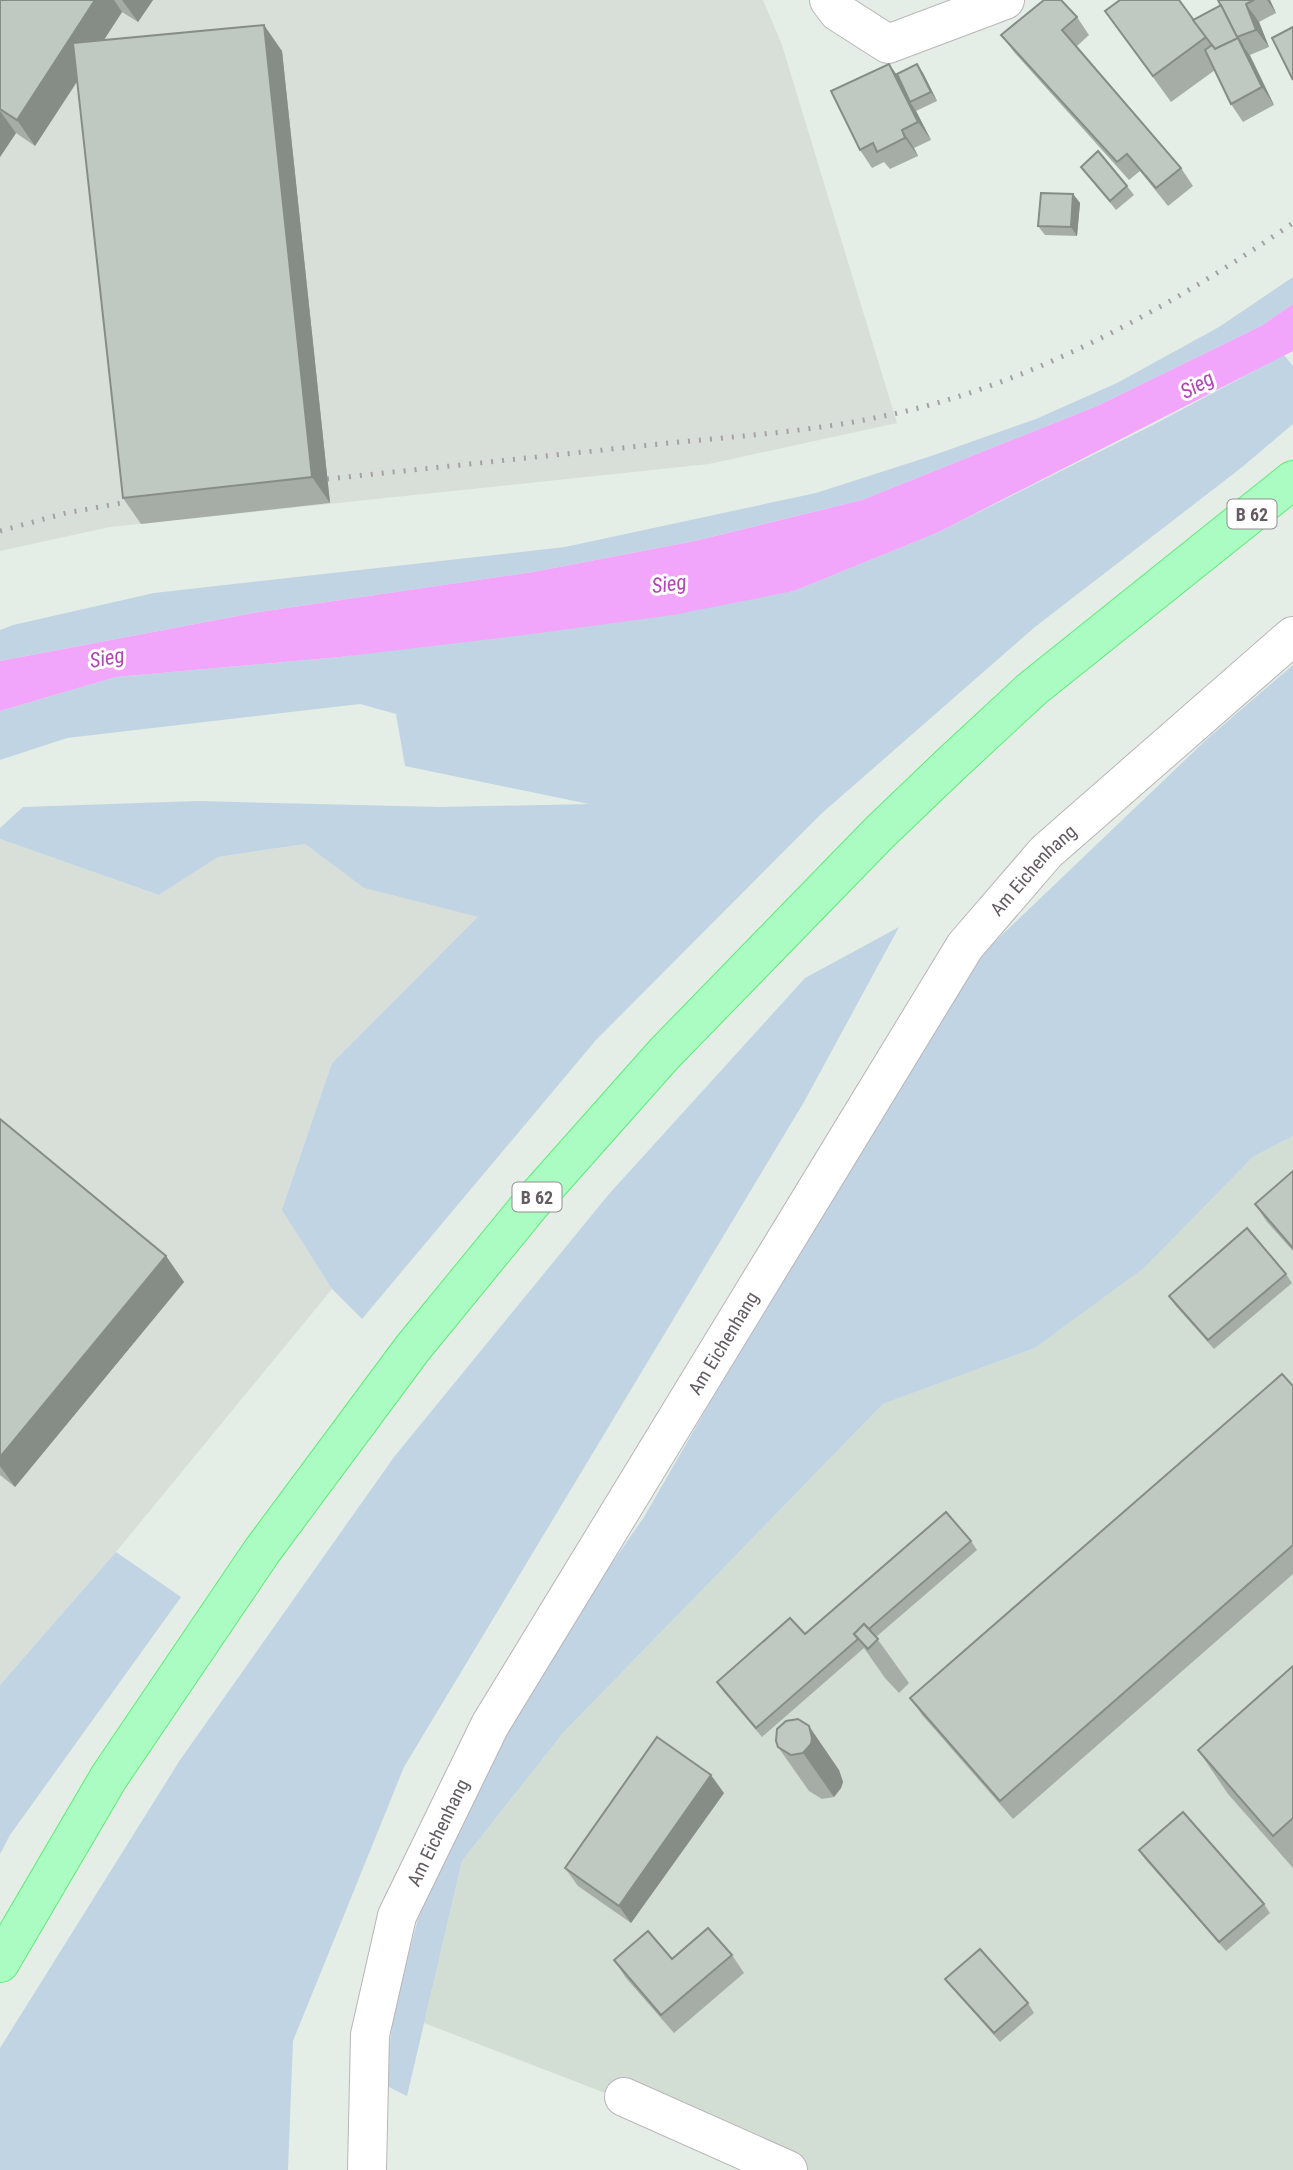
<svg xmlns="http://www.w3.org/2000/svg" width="1293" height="2170" viewBox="0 0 1293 2170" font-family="'Roboto Condensed',sans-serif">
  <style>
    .industrial { fill: #d8dfd9 }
    .education { fill: #d2ded4 }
    .green { fill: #c1d4e4 }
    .water { fill: #f2a6fb }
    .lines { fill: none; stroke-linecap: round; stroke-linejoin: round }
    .minor-casing { stroke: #bab4b9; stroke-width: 40 }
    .major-casing { stroke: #5feb78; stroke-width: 40 }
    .minor { stroke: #fff; stroke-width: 38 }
    .major { stroke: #abfcc3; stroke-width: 38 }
    .rail { stroke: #a4a1a4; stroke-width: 5; stroke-dasharray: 2 9; stroke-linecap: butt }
    .wall { fill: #a5ada6 }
    .shaded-wall { fill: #868d87 }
    .building { fill: #c0c9c1; stroke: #868d87; stroke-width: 2 }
    .labels { text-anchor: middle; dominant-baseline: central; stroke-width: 6; stroke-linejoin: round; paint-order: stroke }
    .shield { fill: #fff; stroke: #928d92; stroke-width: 2 }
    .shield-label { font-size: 18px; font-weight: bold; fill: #645c63 }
    .street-label { font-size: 19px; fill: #645c63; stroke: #fff }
    .water-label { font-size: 21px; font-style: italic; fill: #b246b5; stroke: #fff }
  </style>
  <rect width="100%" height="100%" fill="#e4eee6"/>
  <!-- industrial -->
  <g class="industrial">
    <polygon points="0,0 763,0 782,45 897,423 709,464 110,527 0,551"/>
    <polygon points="0,839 159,895 218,857 305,844 364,888 479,917 332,1063 283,1210 332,1289 116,1552 0,1685"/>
  </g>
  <!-- education -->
  <polygon class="education" points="1293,1136 1293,2170 804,2170 424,2023 462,1861 563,1733 883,1404 1035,1348 1143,1269 1253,1157"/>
  <!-- green -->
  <g class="green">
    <polygon points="1293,277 1293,304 1261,326 1097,406 862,500 695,541 533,572 259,612 0,661 0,630 13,625 154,593 565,547 816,493 934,455 1036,419 1117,383 1219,327"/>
    <polygon points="1284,355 1293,366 1293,424 1241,468 1035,627 821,814 596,1040 362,1319 332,1289 282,1210 332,1063 478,917 364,888 305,844 218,857 159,895 0,839 0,828 23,807 198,801 441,807 589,804 405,766 396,714 360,704 67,738 0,760 0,711 116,677 340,657 794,591 939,532 1151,426"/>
    <polygon points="1293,665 1293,1136 1253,1157 1143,1269 1035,1348 883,1404 563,1733 462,1861 407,2096 385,2085 394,2009 427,1885 519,1697 644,1517 830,1194 985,951 1207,739"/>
    <polygon points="899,927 804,1102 404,1767 293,2041 288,2170 0,2170 0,2048 180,1760 394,1457 609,1194 805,978"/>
    <polygon points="116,1552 181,1597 10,1835 0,1854 0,1685"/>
  </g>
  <!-- water -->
  <polygon class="water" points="1293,304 1293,351 939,532 794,591 673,615 532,634 340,657 116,677 0,711 0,661 259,612 533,572 695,541 862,500 1097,406 1261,326"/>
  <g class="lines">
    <defs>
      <g id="minor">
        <polyline points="829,0 838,12 888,44 1005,0"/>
        <polyline points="624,2097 788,2170"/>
        <path id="s1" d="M367 2170 370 2035 397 1916 490 1725 965 946 1046 852 1293 636"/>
      </g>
      <polyline id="major" points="0,1963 109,1777 262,1551 412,1349 529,1206 664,1054 879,833 950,765 1032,689 1293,480"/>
    </defs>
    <!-- minor casing -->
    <use href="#minor" class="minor-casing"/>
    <!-- major casing -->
    <use href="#major" class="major-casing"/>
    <!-- minor -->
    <use href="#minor" class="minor"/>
    <!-- major -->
    <use href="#major" class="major"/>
    <!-- rail -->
    <g class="rail">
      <path d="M327 479C441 467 555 455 669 443 741 436 814 431 884 416 1030 386 1171 307 1293 223"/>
      <polyline points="0,531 66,513 138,500"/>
    </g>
  </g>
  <!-- wall -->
  <g class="wall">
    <polygon points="0,0 153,0 138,22 122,12 104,40 282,51 330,503 141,524 123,498 77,82 35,146 16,133 0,157"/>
    <polygon points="1218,0 1270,0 1276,13 1259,22 1269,47 1250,55 1274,105 1243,122 1231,104 1215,70 1171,102 1105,11 1193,20 1221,5"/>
    <polygon points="1077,17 1089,35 1076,47 1181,168 1193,186 1168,206 1140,171 1129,180 1014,52 1001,35"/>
    <polygon points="889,64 897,75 923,73 937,101 916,111 931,140 914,148 918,156 890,169 884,162 872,168 860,150"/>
    <polygon points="1081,167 1127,186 1134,195 1116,210"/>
    <polygon points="1073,194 1080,203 1077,236 1045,235 1038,226"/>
    <polygon points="0,1119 166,1256 184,1282 15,1487 0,1475"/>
    <polygon points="1293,1171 1293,1251 1267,1222 1255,1204"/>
    <polygon points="1286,1274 1292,1283 1214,1349 1175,1305 1169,1296"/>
    <polygon points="1293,1386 1293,1574 1013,1819 923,1716 910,1698"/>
    <polygon points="971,1541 977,1550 876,1637 909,1683 899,1693 885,1678 864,1648 762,1737 723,1691 717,1682"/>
    <polygon points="1293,1666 1293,1868 1228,1794 1198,1750"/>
    <polygon points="777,1729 839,1770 843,1782 841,1788 834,1797 822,1799 809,1791 778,1747"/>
    <polygon points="724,1793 631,1923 578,1886 565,1868"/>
    <polygon points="1139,1850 1264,1904 1270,1913 1226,1951 1145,1859"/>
    <polygon points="732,1955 744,1973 674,2033 626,1978 614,1960 672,1959"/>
    <polygon points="945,1979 1028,2003 1034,2013 1000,2042 952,1988"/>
  </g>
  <!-- shaded-wall -->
  <g class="shaded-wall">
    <polygon points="95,0 114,0 122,12 35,146 17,120"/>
    <polygon points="122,0 153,0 138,22"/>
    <polygon points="1267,0 1270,0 1276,13"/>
    <polygon points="1246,4 1259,22 1269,47 1256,30"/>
    <polygon points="264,25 282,51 330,503 312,477"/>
    <polygon points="1238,38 1250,56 1274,105 1262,87"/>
    <polygon points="889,64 901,81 910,102 916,111 931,140 918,122"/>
    <polygon points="917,64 923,73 937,101 931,92"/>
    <polygon points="0,111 16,133 0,157"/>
    <polygon points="902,130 914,148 918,156 905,138"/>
    <polygon points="1073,194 1080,203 1077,236 1071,227"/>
    <polygon points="166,1256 184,1282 15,1487 0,1466 0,1457"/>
    <polygon points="809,1726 839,1770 843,1782 841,1788 834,1797 803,1753"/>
    <polygon points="711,1775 724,1793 631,1923 619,1906"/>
  </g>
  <!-- building -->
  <g class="building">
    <polygon points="0,0 95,0 17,120 0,109"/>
    <polygon points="1044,0 1061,0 1077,17 1062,30 1181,168 1156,188 1127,154 1117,162 1001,35"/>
    <polygon points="1120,0 1179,0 1206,37 1153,76 1105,11"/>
    <polygon points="1218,0 1254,0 1246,4 1256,30 1237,37"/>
    <polygon points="1221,5 1237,37 1243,46 1238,38 1215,49 1193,20"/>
    <polygon points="264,25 312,477 123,498 73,43"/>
    <polygon points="1293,27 1293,80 1272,38"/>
    <polygon points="1238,38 1262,87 1231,104 1205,50 1212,45 1215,49"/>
    <polygon points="889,64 918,122 902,130 905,138 877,152 873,143 860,150 831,91"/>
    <polygon points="917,64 931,92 910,102 897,74"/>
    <polygon points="1098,151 1127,186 1110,201 1081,167"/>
    <polygon points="1041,193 1073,194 1071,227 1038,226"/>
    <polygon points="0,1119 166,1256 0,1457"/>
    <polygon points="1293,1171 1293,1248 1255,1204"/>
    <polygon points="1247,1228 1286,1274 1208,1340 1169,1296"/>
    <polygon points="1282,1374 1293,1386 1293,1545 1000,1801 910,1698"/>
    <polygon points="946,1512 971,1541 869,1629 864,1624 854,1634 858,1639 756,1728 717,1682 790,1618 805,1634"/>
    <polygon points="864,1624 878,1639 868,1649 854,1634"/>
    <polygon points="1293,1666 1293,1818 1273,1836 1198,1750"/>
    <polygon points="798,1719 809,1726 812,1738 811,1744 803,1753 791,1755 778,1747 776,1741 777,1729 786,1721"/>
    <polygon points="657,1737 711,1775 619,1906 565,1868"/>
    <polygon points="1183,1812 1264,1904 1219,1942 1139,1850"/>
    <polygon points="708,1928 732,1955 661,2015 614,1960 648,1931 672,1959"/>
    <polygon points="980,1949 1028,2003 994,2033 945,1979"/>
  </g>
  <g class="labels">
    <!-- shield labels -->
    <g class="shield">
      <rect x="1227.5" y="499.5" width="49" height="29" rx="5"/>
      <rect x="512.5" y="1182.5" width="49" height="29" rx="5"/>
    </g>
    <g class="shield-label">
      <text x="1252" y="514">B 62</text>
      <text x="537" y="1197">B 62</text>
    </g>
    <!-- street labels -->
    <g class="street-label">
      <text stroke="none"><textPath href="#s1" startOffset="1484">Am Eichenhang</textPath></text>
      <text stroke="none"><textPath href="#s1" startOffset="917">Am Eichenhang</textPath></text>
      <text stroke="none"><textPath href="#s1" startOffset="350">Am Eichenhang</textPath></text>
    </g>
    <!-- water labels -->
    <g class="water-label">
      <text transform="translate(1197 385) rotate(-29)">Sieg</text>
      <text transform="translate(669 584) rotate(-8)">Sieg</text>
      <text transform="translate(107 658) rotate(-10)">Sieg</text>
    </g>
  </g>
</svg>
